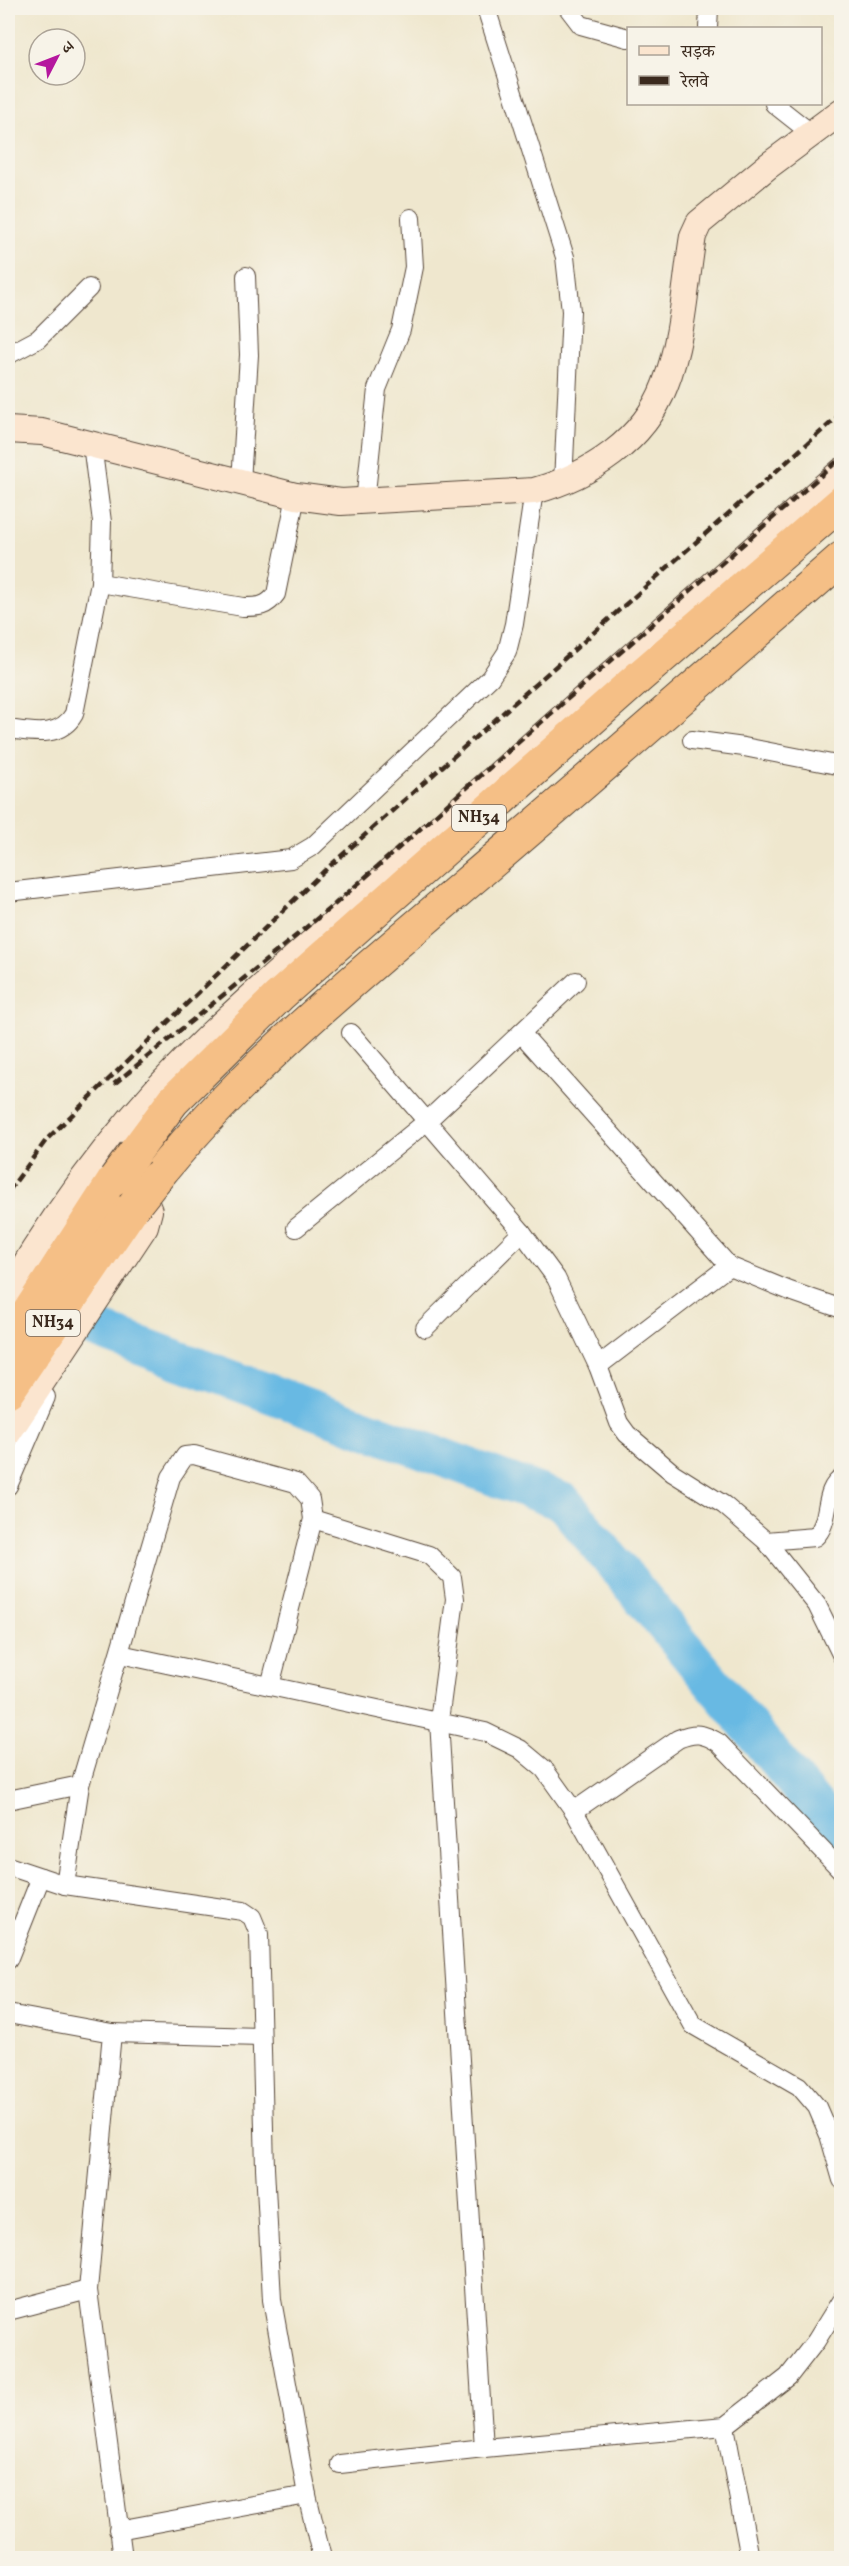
<svg xmlns="http://www.w3.org/2000/svg" width="849" height="2566" viewBox="0 0 849 2566" font-family="Vollkorn,'Noto Serif Devanagari',serif">
  <style>
    .lines { fill: none; stroke-linecap: round; stroke-linejoin: round }
    .river { stroke: #68b9e3; stroke-width: 39 }
    .street-casing { stroke: #564638; stroke-width: 20 }
    .secondary-casing { stroke: #564638; stroke-width: 28 }
    .highway-casing { stroke: #564638; stroke-width: 35 }
    .street { stroke: #fff; stroke-width: 18 }
    .secondary { stroke: #fbe5cf; stroke-width: 26 }
    .highway { stroke: #f5bf86; stroke-width: 33 }
    .rail { stroke: #3b2a1e; stroke-width: 4.5; stroke-dasharray: 9 4.5; stroke-linecap: butt }
    .highway-bridge-casing { stroke: #564638; stroke-width: 35; stroke-linecap: butt }
    .highway-bridge { stroke: #f5bf86; stroke-width: 33 }
    .labels { text-anchor: middle; dominant-baseline: central; stroke-width: 5; stroke-linejoin: round; paint-order: stroke }
    .shield { fill: #f7f3e8; stroke: #73665b; stroke-width: 1.5 }
    .shield-label { font-size: 16px; font-weight: bold; fill: #3b2a1e }
  </style>
  <rect width="100%" height="100%" fill="#f7f3e8"/>
  <filter id="ink" filterUnits="userSpaceOnUse"><feTurbulence type="fractalNoise" baseFrequency=".0167" numOctaves="2"/><feDisplacementMap in="SourceGraphic" scale="12" xChannelSelector="R" yChannelSelector="G"/><feConvolveMatrix kernelMatrix="1 2 1 2 8 2 1 2 1" color-interpolation-filters="sRGB"/></filter>
  <filter id="wash" filterUnits="userSpaceOnUse"><feTurbulence type="fractalNoise" baseFrequency=".008" numOctaves="4" result="noise"/><feDisplacementMap in="SourceGraphic" scale="24" xChannelSelector="R" yChannelSelector="G"/><feGaussianBlur stdDeviation="1.35" result="paint"/><feColorMatrix in="noise" values="0 0 0 0 0 0 0 0 0 0 0 0 0 0 0 0 0 1.4 0 .05"/><feComposite in="paint" operator="in"/></filter>
  <g filter="url(#wash)">
    <rect width="100%" height="100%" fill="#efe7ce"/>
    <g class="lines">
      <!-- river -->
      <polyline class="river" points="44,1305 71,1320 563,1502 842,1839"/>
    </g>
  </g>
  <g filter="url(#ink)">
    <g class="lines">
      <defs>
        <g id="street">
          <polyline points="486,8 565,257 571,311 563,483"/>
          <polyline points="568,8 581,25 628,38"/>
          <polyline points="708,28 709,8"/>
          <polyline points="774,104 812,134"/>
          <polyline points="8,355 38,339 89,288"/>
          <polyline points="241,482 249,355 246,276"/>
          <polyline points="365,502 377,389 401,330 414,267 411,218"/>
          <path d="M100 583 243 607C258 607 267 607 276 594L296 496"/>
          <path d="M8 729C31 732 60 739 74 714L100 583 102 522 92 444"/>
          <polyline points="692,740 744,747 842,766"/>
          <polyline points="8,892 291,859 313,846 490,678 507,652 514,624 534,491"/>
          <polyline points="351,1033 522,1232 556,1278 598,1366 619,1423 627,1434 673,1473 724,1505 766,1541 817,1605 842,1656"/>
          <polyline points="521,1033 729,1266 790,1291 842,1309"/>
          <polyline points="296,1228 426,1122 576,981"/>
          <polyline points="425,1328 522,1232"/>
          <polyline points="598,1366 729,1266"/>
          <polyline points="8,1486 46,1397"/>
          <polyline points="313,1519 429,1555 452,1577 455,1599 439,1721 484,2448"/>
          <path d="M766 1541 815 1537C832 1521 822 1490 842 1478"/>
          <polyline points="120,1654 485,1732 520,1749 544,1769 574,1811 693,2025 799,2086 817,2107 829,2135 842,2180"/>
          <polyline points="8,1800 80,1785"/>
          <path d="M574 1811 678 1739C695 1732 703 1733 719 1743L842 1871"/>
          <polyline points="8,1866 65,1885 243,1911 252,1917 259,1934 265,2168 272,2300 307,2495 322,2558"/>
          <polyline points="65,1885 80,1785 171,1477 185,1456 194,1455 296,1483 310,1499 313,1519 270,1686"/>
          <polyline points="8,1960 41,1877"/>
          <polyline points="8,2014 112,2033 88,2290 123,2558"/>
          <polyline points="112,2033 261,2037"/>
          <polyline points="8,2311 88,2290"/>
          <polyline points="725,2426 750,2558"/>
          <polyline points="340,2464 484,2448 725,2426 788,2377 816,2341 842,2299"/>
          <polyline points="118,2530 307,2495"/>
        </g>
        <g id="secondary">
          <path d="M8 430 42 432 296 496 341 502 534 491C589 476 644 441 665 385 683 339 685 285 693 236L699 223 768 166 842 111"/>
          <path d="M8 1293C63 1199 132 1109 211 1034 270 978 332 926 391 871 540 736 691 604 842 471"/>
          <polyline points="8,1433 145,1226 149,1211 138,1183"/>
        </g>
        <g id="highway">
          <polyline points="135,1152 173,1101 279,996 639,677 842,502"/>
          <path d="M156 1178C246 1066 358 977 466 884 592 777 717 667 842 558"/>
          <polyline points="8,1344 115,1179"/>
          <polyline points="8,1391 133,1207"/>
        </g>
      </defs>
      <!-- street casing -->
      <use href="#street" class="street-casing"/>
      <!-- secondary casing -->
      <use href="#secondary" class="secondary-casing"/>
      <!-- highway casing -->
      <use href="#highway" class="highway-casing"/>
      <!-- street -->
      <use href="#street" class="street"/>
      <!-- secondary -->
      <use href="#secondary" class="secondary"/>
      <!-- highway -->
      <use href="#highway" class="highway"/>
      <!-- rail -->
      <g class="rail">
        <polyline points="114,1084 335,904 842,457"/>
        <polyline points="8,1192 47,1139 323,872 842,413"/>
      </g>
      <defs>
        <g id="highway-bridge">
          <polyline points="115,1179 135,1152"/>
          <polyline points="133,1207 156,1178"/>
        </g>
      </defs>
      <!-- highway-bridge casing -->
      <use href="#highway-bridge" class="highway-bridge-casing"/>
      <!-- highway-bridge -->
      <use href="#highway-bridge" class="highway-bridge"/>
    </g>
  </g>
  <g class="labels">
    <!-- shield labels -->
    <g class="shield">
      <rect x="452" y="805" width="54" height="26" rx="4.5"/>
      <rect x="26" y="1310" width="54" height="26" rx="4.5"/>
    </g>
    <g class="shield-label">
      <text x="479" y="818">NH34</text>
      <text x="53" y="1323">NH34</text>
    </g>
  </g>
  <!-- margin -->
  <rect width="849" height="2566" fill="none" stroke="#f7f3e8" stroke-width="30"/>
  <!-- legend -->
  <rect x="627" y="27" width="195" height="78" fill="#f7f3e8" stroke="#aca397" stroke-width="1.5"/>
  <rect x="639" y="46" width="30" height="9" fill="#fbe5cf" stroke="#aca397" stroke-width="1.5"/>
  <text x="681" y="57" font-size="18" fill="#3b2a1e">सड़क</text>
  <rect x="639" y="76" width="30" height="9" fill="#3b2a1e" stroke="#aca397" stroke-width="1.5"/>
  <text x="681" y="87" font-size="18" fill="#3b2a1e">रेलवे</text>
  <!-- north arrow -->
  <g transform="translate(57 57) rotate(48)"><circle r="28" fill="#f7f3e8" stroke="#aca397" stroke-width="1.5"/>
  <path d="M0-4.5L10 22L0 15L-10 22Z" fill="#b5179e"/>
  <text y="-9" font-size="16" font-weight="bold" text-anchor="middle" fill="#3b2a1e">उ</text>
  </g>
</svg>
